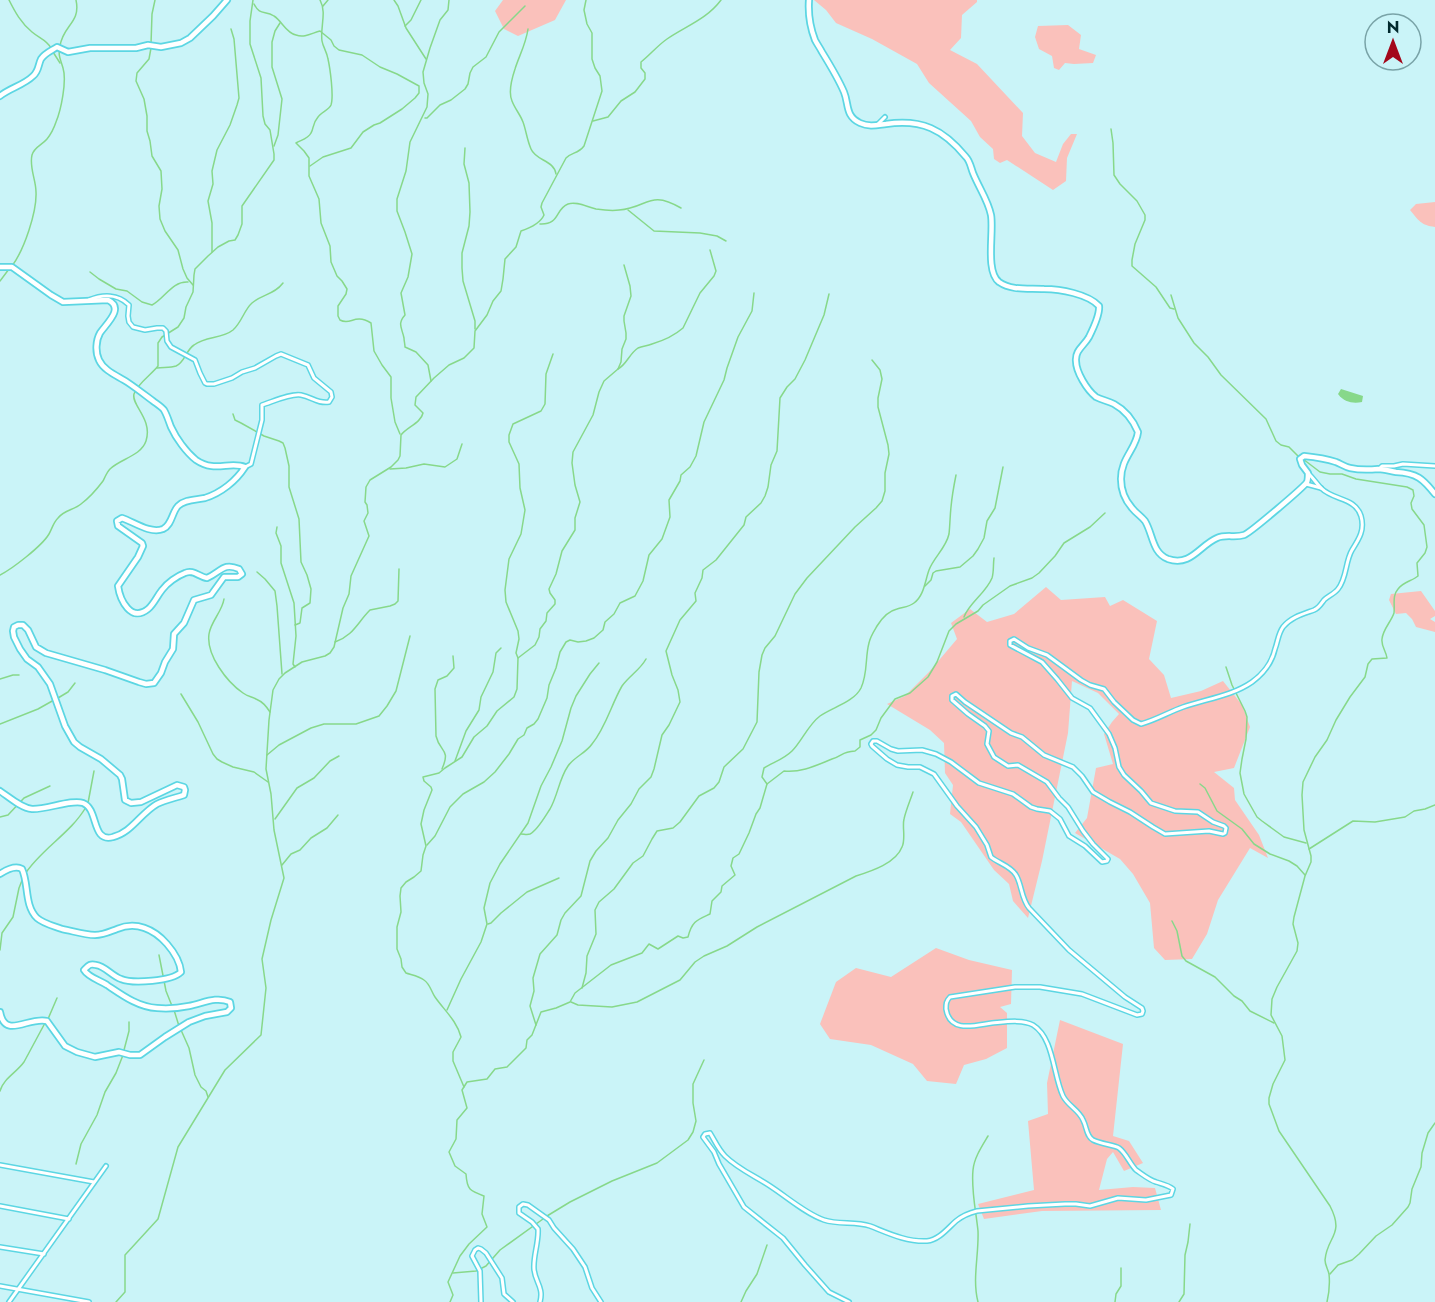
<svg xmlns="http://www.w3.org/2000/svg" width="1435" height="1302" viewBox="0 0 1435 1302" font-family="Jost,sans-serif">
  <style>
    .green { fill: #fac1bb }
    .water { fill: #87d88a }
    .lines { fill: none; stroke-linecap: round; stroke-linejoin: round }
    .stream { stroke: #87d88a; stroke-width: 1.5 }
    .street-casing { stroke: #5cd6e3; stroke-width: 6 }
    .secondary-casing { stroke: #5cd6e3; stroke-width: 8 }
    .street { stroke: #fff; stroke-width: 3 }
    .secondary { stroke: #fff; stroke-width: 4.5 }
  </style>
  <rect width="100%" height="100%" fill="#caf4f8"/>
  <!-- green -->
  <g class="green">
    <polygon points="503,0 566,0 555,20 518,36 504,29 495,11"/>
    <polygon points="814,0 977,0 977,2 962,15 961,38 950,50 977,64 1023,113 1022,136 1035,153 1056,162 1063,144 1071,134 1077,134 1067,158 1066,181 1053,190 1007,160 1000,163 994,159 993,149 980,137 971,121 929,83 917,64 872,39 836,23 826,10"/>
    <polygon points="1068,25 1081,35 1079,49 1096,55 1093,63 1074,64 1065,63 1059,70 1054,68 1052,56 1039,49 1035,37 1038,26"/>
    <path d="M1435 202V227C1421 225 1419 221 1410 210L1416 204Z"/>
    <polygon points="1046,587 1061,600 1105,597 1110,606 1123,600 1157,621 1149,659 1164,675 1171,698 1201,691 1223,681 1242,705 1250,727 1234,768 1214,772 1234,788 1235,800 1259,835 1268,858 1250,848 1218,900 1207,934 1192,959 1165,960 1154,948 1150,903 1133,874 1120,859 1075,833 1087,818 1096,768 1113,764 1104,734 1112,722 1119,714 1098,693 1072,681 1068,733 1042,861 1028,918 1013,901 1009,884 994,870 961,822 950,814 953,785 945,773 944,743 930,730 887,704 905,696 929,672 957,639 951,623 970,609 987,622 1014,614"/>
    <polygon points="1421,591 1435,611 1435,616 1430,619 1435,622 1435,632 1416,627 1412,619 1406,613 1396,614 1389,600 1391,594"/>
    <polygon points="936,948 969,960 1012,970 1011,1004 1000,1007 1007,1013 1007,1048 986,1059 964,1065 956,1084 927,1081 913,1064 871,1045 830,1039 820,1024 836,982 856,968 891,977"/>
    <polygon points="1060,1020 1123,1044 1113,1136 1129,1141 1143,1163 1124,1171 1113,1152 1107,1159 1099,1190 1133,1187 1155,1188 1161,1210 1042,1211 984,1219 978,1204 1034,1190 1028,1121 1048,1114 1047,1083"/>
  </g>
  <!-- water -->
  <path class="water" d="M1341 389 1363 396 1362 402C1353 404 1344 402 1338 394Z"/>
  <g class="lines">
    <!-- stream -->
    <g class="stream">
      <path d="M9 0C15 12 21 23 32 32 39 38 47 40 51 48"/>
      <path d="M320 0C327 13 320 27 322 41 323 47 327 52 328 59 330 68 334 96 331 105 329 110 321 112 318 117 312 124 314 128 311 133 308 139 301 140 296 143L304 151 309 158V176L319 199 321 223 330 246 331 262 337 276 342 281 347 289 346 294 338 306V316L340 320C351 326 354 313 371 323L374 351 382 365 391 377V398L395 422 400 434"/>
      <polyline points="394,0 398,6 406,28 426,59"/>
      <path d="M254 4C260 16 265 10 274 16 282 21 286 33 296 35 305 38 312 33 320 31L331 40 334 46 339 50 362 55 380 67 397 74 419 86V93L415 98 402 109 380 123 374 125 363 132 351 148 323 157 310 166"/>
      <polyline points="323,6 328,0"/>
      <polyline points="405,26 411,20 421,0"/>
      <path d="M528 29C526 44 519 56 515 69 512 78 508 92 512 101 515 109 520 114 523 122 526 130 527 140 531 149 536 161 554 160 556 174"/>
      <polyline points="151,44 152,14 155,0"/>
      <polyline points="151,48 149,59 137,73 136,81 144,99 147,116 147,131 150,141 152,156 161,171 162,189 159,206 160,219 165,231 178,250 183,269 187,278 193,285"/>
      <polyline points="53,52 60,63"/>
      <polyline points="425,118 427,118 440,105 451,100 465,89 468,84 470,73 473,67 486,57 499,32 525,6"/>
      <path d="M593 121 608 117 621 101 635 92 645 79V73L641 68V62C650 55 657 46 667 39 686 26 707 19 721 0"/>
      <polyline points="1111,129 1113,143 1114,175 1120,184 1137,201 1145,215 1145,220 1135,244 1132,260 1132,266 1156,287 1170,308 1174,309"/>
      <polyline points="274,146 278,135 282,99 272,67 272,42 275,31 280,23"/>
      <polyline points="465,148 464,164 469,183 470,212 469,226 462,253 462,268 463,281 475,321 475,329"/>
      <polyline points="628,210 654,231 700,233 717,236 726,241"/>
      <path d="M540 224C560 225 555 209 568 204 577 201 587 207 596 209 603 210 612 211 619 210 648 208 649 189 681 208"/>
      <polyline points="212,252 212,223 208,201 213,184 212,171 217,150 230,125 237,105 239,98 234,39 231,29"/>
      <path d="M12 266C24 250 37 212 36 192 36 180 29 167 32 155 34 147 42 145 47 139 51 134 54 128 56 122 61 110 67 81 63 68 60 58 58 56 60 46 63 25 81 23 76 0"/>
      <path d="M90 272 99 279 116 289 127 291 142 302 152 305C165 298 172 281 188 282"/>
      <polyline points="0,281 9,269"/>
      <polyline points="1171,295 1178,318 1194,343 1208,357 1221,375 1266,419 1276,441 1281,445 1289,447 1299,457"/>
      <path d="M157 368C163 367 170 368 176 366 185 362 186 350 194 345 206 336 222 339 233 330 242 322 244 310 252 303 262 294 274 295 283 283"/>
      <path d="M618 369C627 364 629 354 638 348 643 346 647 346 652 344 662 341 675 335 683 328L700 293 714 276 716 271 710 250"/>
      <path d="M431 381 428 365 416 352 405 347C405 344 404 341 404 338 402 328 397 324 405 315L401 293 408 277 412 254 405 232 397 211V199L406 171 410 142 427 107 428 94 424 83 423 72 430 48 440 20 448 10 449 0"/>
      <polyline points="233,414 235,420 241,423 264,436 279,441 283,443 285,448 289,466 289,487 299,519 301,562 307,575 311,589 310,603 302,608 300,623 295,625"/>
      <path d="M1303 459 1320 472 1330 474H1342L1356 479 1407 487 1413 490 1414 496 1411 503 1412 509 1424 525 1427 547 1425 553 1417 563 1418 576C1412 581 1403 582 1398 589 1392 596 1395 604 1394 613 1391 622 1383 629 1382 639 1381 646 1386 651 1387 658L1372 659 1368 664 1365 677 1350 697 1336 720 1327 740 1315 757 1303 782 1302 795 1304 830 1311 856V862L1305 876 1294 917 1293 924 1298 943 1297 951 1277 987 1272 999 1271 1015 1282 1036 1285 1060 1273 1084 1269 1098V1104L1279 1131 1330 1206C1345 1235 1327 1236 1325 1260 1325 1265 1328 1269 1329 1274 1330 1283 1329 1293 1327 1302"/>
      <polyline points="390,469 406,468 424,464 445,467 457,459 462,444"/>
      <polyline points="277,527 276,533 281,546 281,563 294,603 296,636 293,664 295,667"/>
      <polyline points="257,572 265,579 275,591 277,606 282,674"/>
      <path d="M0 575C12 569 42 546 49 534 52 529 53 523 58 518 64 510 74 510 81 504 89 498 97 489 103 481 105 477 107 472 110 469 120 459 141 456 146 441 153 419 131 405 134 394 137 384 152 374 158 366V343L162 337 178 327 184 318 186 307 193 292 194 275 195 269 208 256 218 247 229 241 235 240 238 235 242 224V206L274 160V154L270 130 265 124 263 116 261 78 250 44V21L253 0"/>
      <polyline points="925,586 931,580 933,573 936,571 960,567 973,556 978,549 984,538 987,521 995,508 1003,467"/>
      <path d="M224 599C222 612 211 621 209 634 206 655 227 682 243 693 247 696 252 697 256 699 263 702 266 706 270 712"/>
      <path d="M964 617C969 603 986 593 992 578 994 572 993 565 994 558"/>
      <path d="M335 642C354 635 357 623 370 610L390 606 395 604 398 601 399 569"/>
      <polyline points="518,658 516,653 519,639 518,631 506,602 505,590 509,559 521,534 525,510 520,488 519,464 509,442 509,435 513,424 541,411 545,404 546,374 553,354"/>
      <polyline points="1226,667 1232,685 1245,711 1247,717 1246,739 1242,759 1240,773 1244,794 1257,817 1262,821 1284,837 1306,843"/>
      <polyline points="0,679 13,675 19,675"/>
      <polyline points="181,694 198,722 213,754 217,759 222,762 233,767 254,772 268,782"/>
      <polyline points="58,698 68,692 75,683"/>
      <polyline points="0,724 38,709 54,700"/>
      <polyline points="267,755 279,745 311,728 324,724 356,724 379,716 387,706 396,691 410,636"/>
      <polyline points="455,761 466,731 479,710 481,697 493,672 496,653 501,648"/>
      <path d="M442 769C451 748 440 753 436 736L435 689 438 680 447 676 454 668 453 656"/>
      <path d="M767 784 762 777 764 768C774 762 784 759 792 751 802 741 808 725 820 716 833 707 854 702 861 688 868 673 865 657 869 643 870 637 874 631 877 626 882 618 888 611 897 609 903 607 909 607 914 603 924 596 925 581 929 570 934 557 946 548 949 534 950 525 950 516 951 507 952 496 954 485 956 475"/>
      <polyline points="1200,784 1205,788 1217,811 1242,829 1254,844 1270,854 1289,861 1297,866 1305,875"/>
      <polyline points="88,803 94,771"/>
      <polyline points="0,817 8,815 24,798 50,786"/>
      <polyline points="275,819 297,788 314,778 330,761 339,756"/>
      <path d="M521 834C524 834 527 835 530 834 537 831 546 815 550 809 558 795 559 779 568 766 574 757 586 753 592 744 606 727 611 705 622 686 629 676 640 670 646 659"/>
      <polyline points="427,845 435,836 450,807 463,794 484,782 495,772 509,754 518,739 524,735 527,728 534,724 538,719 547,698 549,685 556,668 560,652 566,642 570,640 578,642 586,641 594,638 603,630 605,622 614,614 620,603 635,596 643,581 649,555 662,539 670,517 669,500 680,481 681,475 690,467 696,456 704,422 724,380 727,368 738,337 752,311 754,293"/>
      <polyline points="1309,849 1353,821 1375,822 1405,817 1414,811 1425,809 1435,805"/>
      <polyline points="282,865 291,854 300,850 311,838 327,828 338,815"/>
      <path d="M25 874C41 849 71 833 86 807"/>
      <polyline points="1172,921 1177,931 1182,956 1186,961 1215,977 1234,996 1242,1001 1250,1011 1274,1023"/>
      <polyline points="488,924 491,923 501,913 527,892 559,878"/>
      <polyline points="0,950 2,933 13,917 19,888 23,878"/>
      <polyline points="159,955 166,991 172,1006"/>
      <polyline points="582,988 586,973 587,956 596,934 595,910 599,902 614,889 633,863 643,856 652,839 657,831 673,828 680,822 699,796 714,788 719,782 724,767 743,749 757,722 759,672 762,655 765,648 775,636 795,594 807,578 855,527 876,508 882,501 885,491 885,473 889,454 888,445 878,407 878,398 882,379 880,370 872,360"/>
      <path d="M571 1002 578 1005 612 1007 637 1002 680 980 695 962 704 956 727 946 757 927 856 876C872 871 896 863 902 847 906 839 902 827 904 819 906 810 910 801 913 792"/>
      <polyline points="174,1010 179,1026"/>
      <polyline points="447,1010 461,979 481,942 487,924 484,908 490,883 500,864 528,823 541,786 551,767 562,741 571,708 576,696 590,674 599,663"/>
      <polyline points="48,1019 57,998"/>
      <polyline points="536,1025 530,1006 534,991 533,978 540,954 557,935 561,920 565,913 581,896 590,861 596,851 608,838 618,820 631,804 639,789 651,777 654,769 662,735 669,725 680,702 678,690 672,675 666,651 680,620 696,601 695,593 702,578 703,570 716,560 744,525 746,517 761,503 765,496 768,487 771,465 777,451 780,398 787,387 795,379 805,360 824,315 829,294"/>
      <polyline points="181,1030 189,1048 195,1075 201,1087 206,1091 208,1097"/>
      <polyline points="124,1050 129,1031 129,1022"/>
      <path d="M464 1087 453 1061V1052L461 1037C457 1021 444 1010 435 997 431 991 430 984 424 980 419 976 412 975 406 973L402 967 401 959 397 949V927L401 912 400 896 401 888 406 882 414 877 421 871 423 855 426 846 421 824 424 810 432 790 431 787 424 781 423 777 439 773 445 768 462 757 474 737 487 726 497 711 514 697 517 689 518 658 535 645 539 637 540 629 546 621 547 613 555 604V600L550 593 549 589 556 574 562 551 575 530V518L580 502 575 485 572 463 573 452 593 415 599 392 604 381 618 369 621 362 622 349 626 339V333L624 321V316L631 296 630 286 624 265"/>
      <path d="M0 1091C4 1078 16 1073 24 1062L45 1023"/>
      <polyline points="76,1164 81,1144 97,1115 105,1092 116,1073 123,1055"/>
      <polyline points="547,1216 570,1202 612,1181 657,1163 688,1140 693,1132 696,1121 693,1103 693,1084 704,1060"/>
      <polyline points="453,1273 476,1271 486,1266 500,1250 543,1219"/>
      <polyline points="1330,1274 1338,1265 1352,1260 1359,1254 1376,1236 1392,1225 1408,1207 1410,1203 1412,1189 1421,1167 1422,1153 1428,1133 1435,1123"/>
      <path d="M116 1302 125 1292V1255L158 1219 178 1147 225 1070 261 1035 266 988 262 959 271 920 284 878 274 830 271 794 266 769 269 720 273 690 279 679 285 673 302 662 325 656 330 653 334 647 343 608 349 594 351 576 369 536 364 521 368 513 367 505 365 502 366 487 370 480 391 467 398 460 400 456 401 435C407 427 421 423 423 413L415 405 416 397 434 378 449 365 464 358 474 348 475 331 487 315 493 301 501 291 503 279 505 259 516 247 521 231C530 228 540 224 544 215L541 207 542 203 566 158C572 152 578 154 584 146L602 91 600 76 595 68 592 59V33L587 24 584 10 586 0"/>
      <path d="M450 1302 453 1295 448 1282 460 1256 469 1244 487 1227 482 1214 484 1196C470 1191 467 1190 466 1174L455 1166 449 1152 456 1139 457 1120 467 1108 462 1090 467 1082 487 1079 495 1069 507 1067 526 1048 527 1040 532 1035 541 1012 556 1008 570 1002 575 993 611 965 642 953 649 944 658 949 678 936 683 938 688 937C692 921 697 920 710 914L712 901 721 892 722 886 735 875 731 866 733 858 739 854 749 833 756 814 760 808 767 784 784 771C801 773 817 765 832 759 844 755 841 752 855 751L860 747V740L871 735 876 730 881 718 895 699 910 693 928 677 937 662 949 631 956 624 978 611 983 605 1010 586 1032 578 1039 573 1055 556 1064 543 1090 527 1105 513"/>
      <polyline points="741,1302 746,1291 757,1274 767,1245"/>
      <path d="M978 1302C972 1279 979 1255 978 1231 976 1211 971 1190 973 1170 974 1158 982 1146 988 1136"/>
      <polyline points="1115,1302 1116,1294 1121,1286 1121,1268"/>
      <polyline points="1179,1302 1184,1294 1185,1255 1188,1242 1190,1224"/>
    </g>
    <defs>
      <g id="street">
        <polyline points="878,124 885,117"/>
        <path d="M89 300C103 294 118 294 129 305L128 316 129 322 133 327 145 330 157 328H163L166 331 167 341 171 347 195 360 200 373 205 383 207 384H214L232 378 242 372 255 368 276 356 281 354 308 365 314 378 331 392 332 397 329 402C318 404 312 397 301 395 291 393 272 402 262 405V420L251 464 245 467"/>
        <polyline points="1379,469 1382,466 1394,466 1403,464 1435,466"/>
        <polyline points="1306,484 1321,488"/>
        <polyline points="0,1165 94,1182"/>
        <polyline points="0,1206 69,1219"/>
        <polyline points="0,1247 44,1254"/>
        <polyline points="0,1286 89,1302"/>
        <polyline points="9,1302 106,1166"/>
        <polyline points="481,1302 480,1271 472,1256 475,1250 478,1248 481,1249 486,1253 502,1278 504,1294 513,1302"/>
        <path d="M540 1302C544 1287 535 1282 534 1269 533 1256 539 1242 538 1229L532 1222 519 1213V1207L523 1204 528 1205 549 1220 554 1228 573 1249 585 1267 592 1288 601 1302"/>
        <path d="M849 1302 829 1292 805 1265 783 1238 744 1207 719 1164 714 1152 703 1137 705 1134 710 1133C715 1141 718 1149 725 1156 738 1169 755 1176 770 1186 787 1197 806 1214 824 1220 839 1225 855 1221 870 1226 888 1233 906 1242 927 1241 939 1240 948 1228 956 1221 962 1216 969 1213 977 1211L1028 1206 1065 1204H1076L1090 1206 1118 1198 1146 1200 1171 1195 1173 1189C1168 1185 1162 1184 1156 1182 1149 1180 1142 1174 1136 1170 1130 1164 1126 1153 1119 1148 1114 1145 1101 1144 1093 1140 1086 1136 1087 1127 1083 1120 1079 1110 1068 1106 1063 1096 1053 1075 1054 1038 1033 1025 1023 1019 1004 1022 992 1023 976 1025 950 1034 946 1009 946 1004 946 1001 950 997L1015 987H1040L1082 994 1137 1015 1142 1014 1143 1011 1142 1008 1125 997 1069 950 1029 908C1021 898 1022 885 1016 875 1011 866 998 863 991 857L987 845 976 827 957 806 934 774 920 767H908L897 765 887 759 872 746 871 744 873 741H877L891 749 898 751 922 750 936 754 951 762 979 783 1013 794 1031 807 1037 809 1050 811 1060 819 1069 836 1085 846 1102 862 1107 861 1108 859 1093 844 1083 831 1068 807 1059 798 1047 782 1018 765 1008 766 994 757 987 744 989 731 985 726 968 714 952 700V696L956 694 965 702 1011 733 1022 737 1044 755 1073 767 1082 776 1093 792 1110 802 1130 812 1153 827 1165 834 1209 831 1223 834 1225 833 1226 828 1224 826 1213 822 1198 812 1175 811 1151 803 1141 791 1124 775 1119 767 1115 748 1109 734 1090 708 1072 698 1057 679 1042 662 1010 645V641L1014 639 1028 648 1047 655 1081 680 1090 685 1104 689 1114 702 1133 720 1141 724C1156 720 1169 712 1183 707 1206 699 1232 696 1252 682 1263 674 1272 662 1275 649 1278 641 1278 634 1283 627 1291 617 1303 614 1314 610 1319 608 1321 604 1324 600 1328 596 1334 594 1338 589 1347 578 1345 562 1352 550 1359 539 1365 530 1361 516 1355 497 1334 501 1321 488 1317 484 1314 479 1309 474"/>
      </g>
      <g id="secondary">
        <path d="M809 0C808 14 810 27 815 40 817 44 820 48 822 52 830 65 838 78 844 92 849 104 845 116 860 123 869 127 877 125 886 124 922 119 943 129 966 157 970 161 971 168 973 173 979 188 988 200 991 215 994 232 985 271 999 282 1012 291 1029 288 1044 289 1060 289 1088 294 1099 306 1100 314 1093 329 1089 337 1084 346 1075 350 1076 361 1076 372 1087 390 1096 397 1102 400 1108 401 1114 404 1125 410 1133 420 1138 432 1136 449 1121 458 1121 479 1121 489 1125 500 1132 508 1136 513 1141 516 1145 521 1153 534 1152 553 1168 559 1191 567 1200 545 1217 538 1226 534 1235 538 1244 535 1250 533 1304 487 1307 482 1308 480 1308 476 1308 473L1302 465 1300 459 1304 456C1314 457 1327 459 1336 462 1341 464 1345 467 1350 468 1359 470 1368 470 1378 469 1384 469 1390 471 1396 472 1417 473 1423 479 1435 494"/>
        <path d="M0 96C10 88 24 85 33 76 39 71 38 65 41 59 45 53 51 51 57 47L68 52 90 48H136L148 45 161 47 181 43 190 38 213 16 227 0"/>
        <path d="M0 267H12L51 295 63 302 108 300C125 308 106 324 100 333 96 340 95 352 99 360 104 371 118 376 127 382 136 388 145 395 153 401 157 404 162 407 164 410 167 415 169 422 171 427 176 438 186 452 196 460 215 473 229 461 245 467 236 481 221 493 205 498 196 500 185 499 178 506 172 512 172 525 163 529 150 534 134 522 122 518L117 521 118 526 142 543 143 546 138 557 118 586C120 600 131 623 148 609 154 604 157 596 162 590 167 583 177 576 185 573 193 569 199 577 207 578 221 572 223 562 239 569L242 574 238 577H224L211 595 194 600 184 623 174 634 173 649 165 662 161 673 154 683 146 684 139 682 105 670 46 653 36 647 28 630 23 625H18L14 627 13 631 14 637 20 649 27 659 38 667 50 684 65 726 74 742 80 747 101 759 120 775 122 779 125 800 131 803 141 802 177 785 184 787 185 790 184 795C175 798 165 800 157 804 141 813 131 833 113 837 91 843 99 809 83 803 72 799 45 810 32 809 21 808 9 797 0 791"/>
        <path d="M0 874C6 870 15 865 22 869 29 884 24 905 37 918 44 924 54 926 62 929 73 931 84 935 95 935 103 935 109 932 117 929 136 921 154 929 167 944 174 952 180 962 181 972 172 981 133 984 121 979 112 976 105 966 96 965 90 963 88 966 84 970 88 977 99 980 107 985 122 995 138 1007 157 1008 167 1009 179 1008 189 1006 204 1003 216 996 230 1002L231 1008 227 1012 205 1016 189 1022 165 1037 140 1055H130L119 1052 95 1057 77 1052 65 1046 47 1021C29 1016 5 1040 0 1012"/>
      </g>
    </defs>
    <!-- street casing -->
    <use href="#street" class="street-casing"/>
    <!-- secondary casing -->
    <use href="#secondary" class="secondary-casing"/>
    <!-- street -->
    <use href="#street" class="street"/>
    <!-- secondary -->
    <use href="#secondary" class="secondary"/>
  </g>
  <!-- north arrow -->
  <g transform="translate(1393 42)"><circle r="28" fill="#caf4f8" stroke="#79a3a7" stroke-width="1.5"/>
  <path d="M0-4.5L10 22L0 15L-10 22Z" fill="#a3071a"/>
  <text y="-9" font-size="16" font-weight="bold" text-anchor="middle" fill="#00292d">N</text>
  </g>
</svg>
